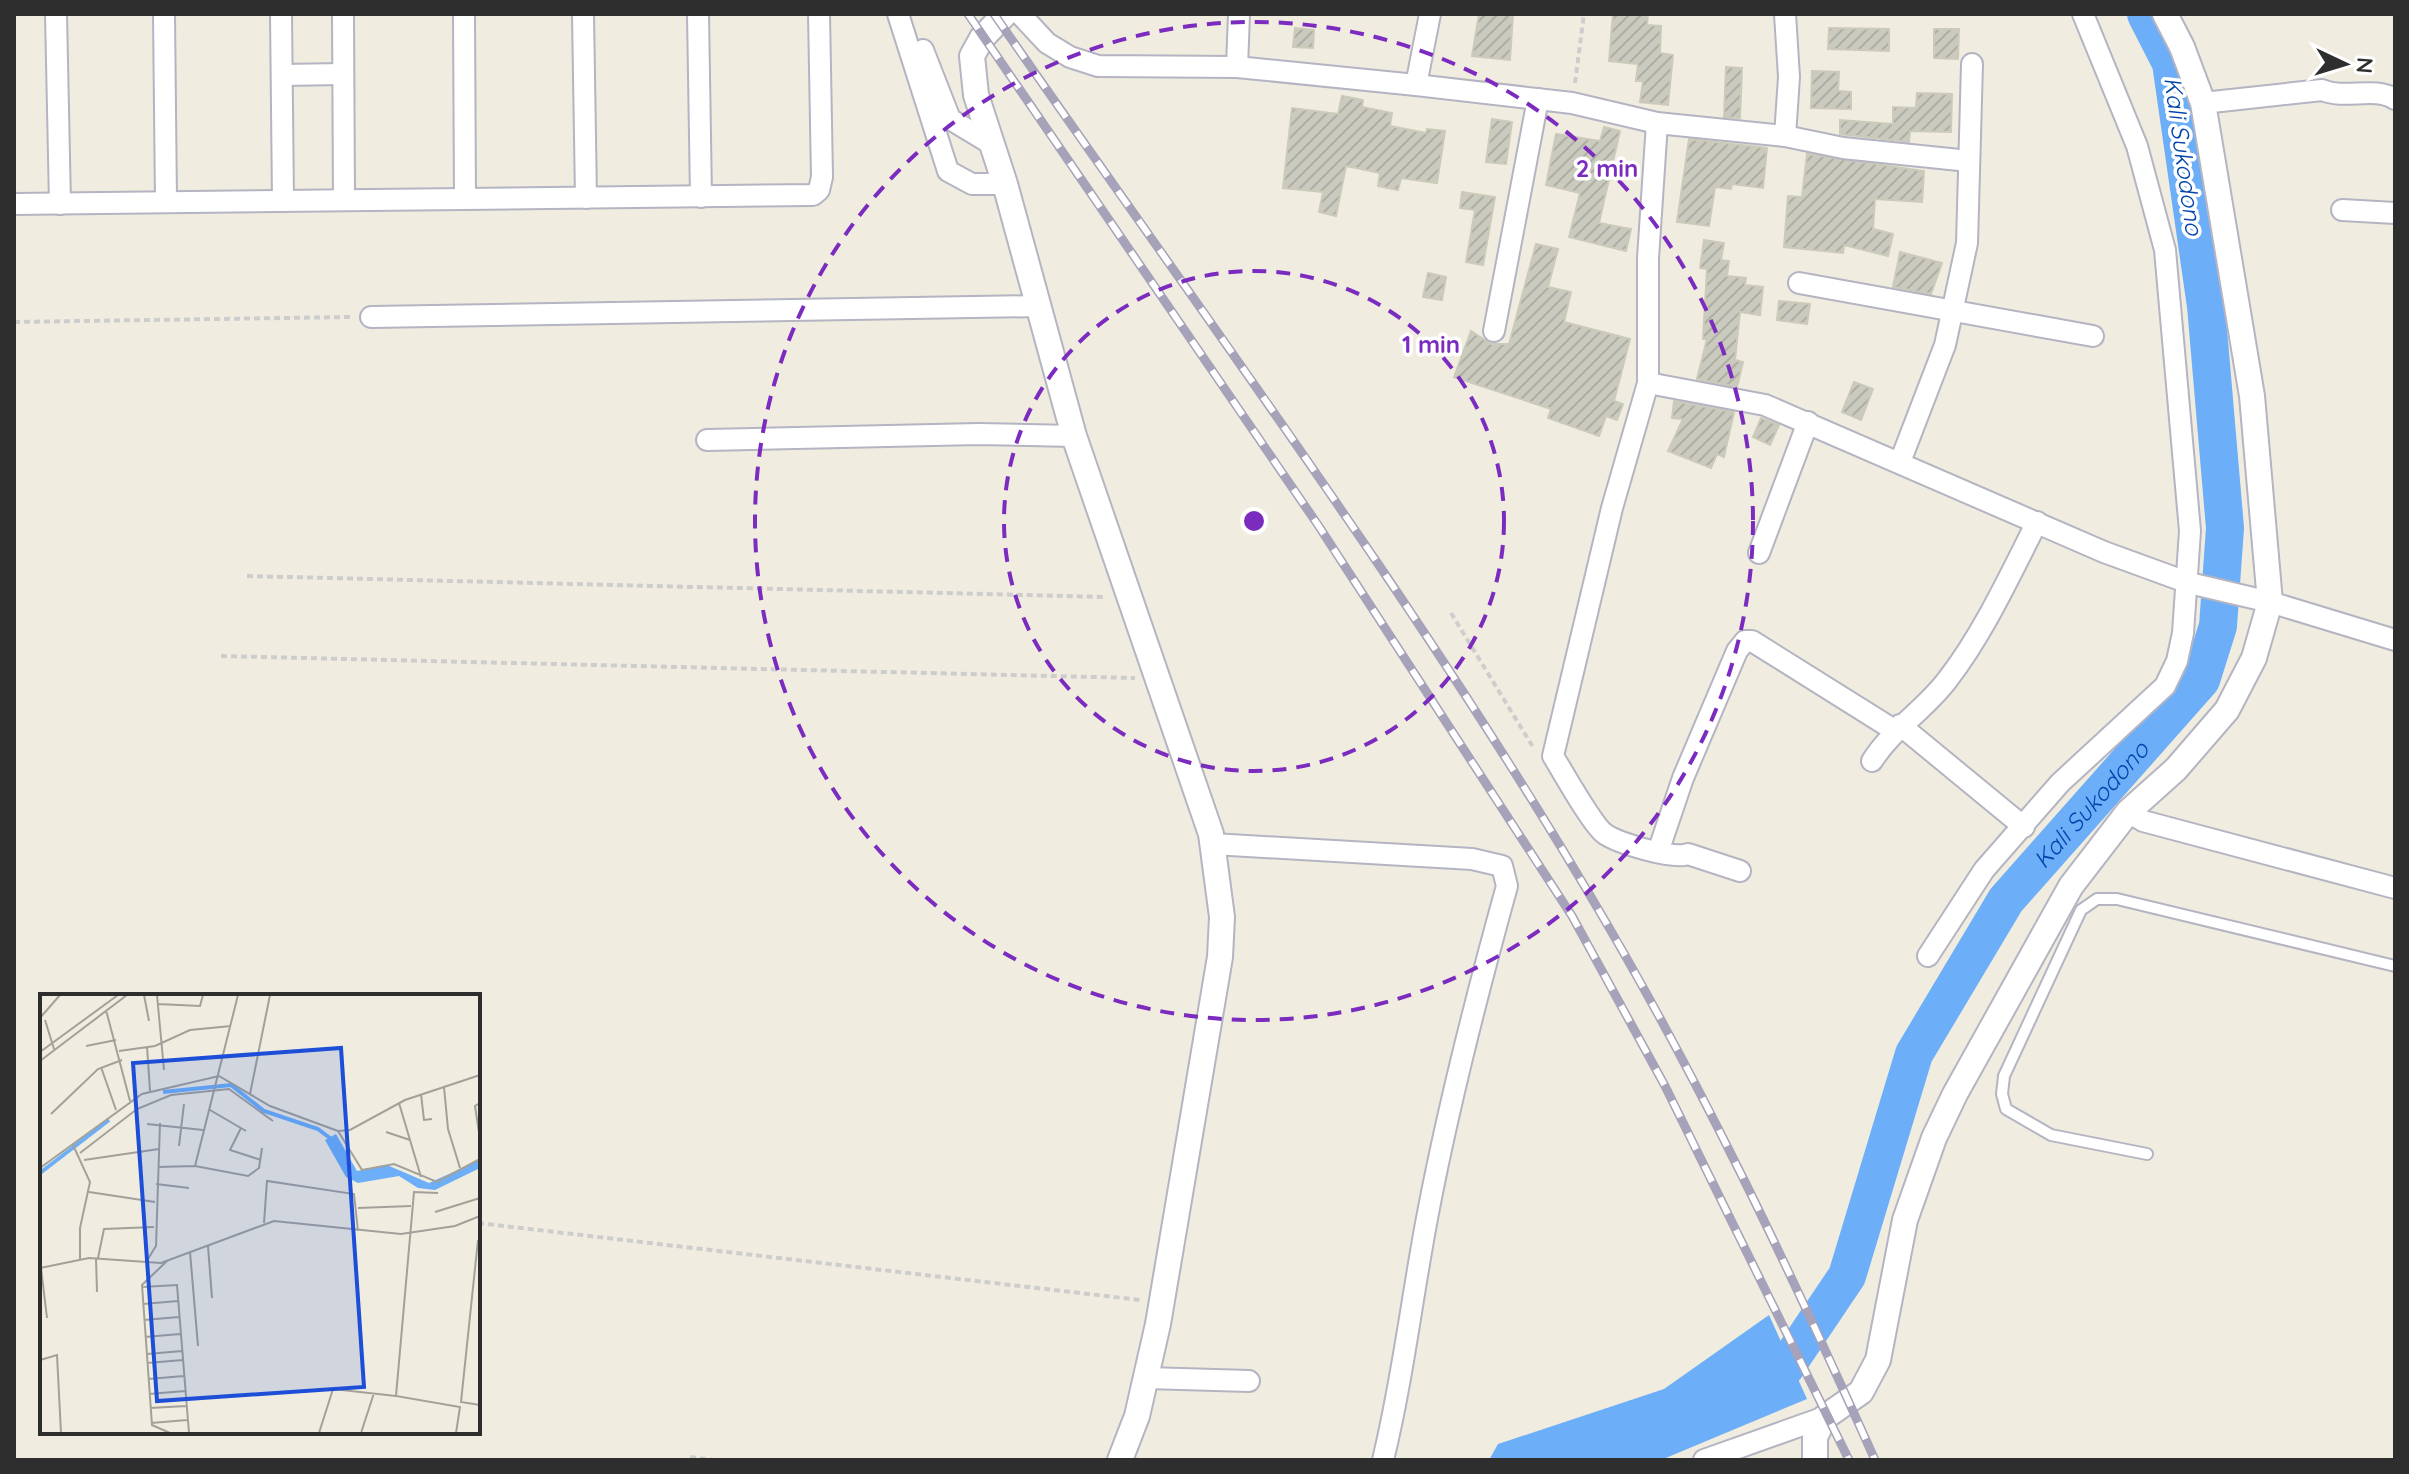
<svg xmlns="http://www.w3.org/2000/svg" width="2409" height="1474" viewBox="0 0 2409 1474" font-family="Quicksand,sans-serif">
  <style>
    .water { fill: #6daef8 }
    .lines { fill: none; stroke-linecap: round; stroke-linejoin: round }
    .river { stroke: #6daef8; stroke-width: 38 }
    .building { fill: url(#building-hatch); stroke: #cccab9; stroke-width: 2 }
    .service-casing { stroke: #b4b4c2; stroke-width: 14 }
    .minor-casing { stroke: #b4b4c2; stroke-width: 24 }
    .tertiary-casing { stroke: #b4b4c2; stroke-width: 28 }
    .path { stroke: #cdcdcd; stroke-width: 4; stroke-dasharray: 6 4; stroke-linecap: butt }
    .service { stroke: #fff; stroke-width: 10 }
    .minor { stroke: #fff; stroke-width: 20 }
    .tertiary { stroke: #fff; stroke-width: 24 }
    .rail-casing { stroke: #a5a2b9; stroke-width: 9 }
    .rail { stroke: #fff; stroke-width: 6; stroke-dasharray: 18; stroke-linecap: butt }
    .ring { fill: none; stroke: #7b2cbf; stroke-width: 4; stroke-dasharray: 14 10 }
    .labels { text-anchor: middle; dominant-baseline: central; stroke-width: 7; stroke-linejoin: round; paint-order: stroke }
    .water-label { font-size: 24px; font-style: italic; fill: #0345ac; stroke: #fff }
    .inset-river { fill: none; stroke: #6daef8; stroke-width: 4 }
    .inset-road { fill: none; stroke: #a2a199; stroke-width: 2 }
    .view { fill: #1d4ed8; fill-opacity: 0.15; stroke: #1d4ed8; stroke-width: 4 }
    .inset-edge { fill: none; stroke: #2e2e2e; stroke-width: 4 }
    .centre { fill: #7b2cbf; stroke: #fff; stroke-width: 4 }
    .ring-label { font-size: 24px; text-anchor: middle; font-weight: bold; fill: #7b2cbf; stroke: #fff; stroke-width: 7; stroke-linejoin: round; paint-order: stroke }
  </style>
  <defs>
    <pattern id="building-hatch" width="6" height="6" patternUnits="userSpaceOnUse" patternTransform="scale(2)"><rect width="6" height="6" fill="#cbcabe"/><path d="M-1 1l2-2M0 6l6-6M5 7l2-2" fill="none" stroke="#afaea4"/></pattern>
  </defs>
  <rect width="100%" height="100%" fill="#f0ede0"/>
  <!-- water -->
  <polygon class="water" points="1769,1315 1807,1399 1661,1460 1489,1460 1498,1444 1664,1389"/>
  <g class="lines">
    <!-- river -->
    <path class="river" id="s1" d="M1748 1388 1785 1368 1847 1276 1914 1054 2006 900 2201 680 2218 626 2225 528 2206 306 2171 63 2146 14"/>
  </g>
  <!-- building -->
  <g class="building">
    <polygon points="1479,14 1513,14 1510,60 1472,56"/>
    <polygon points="1613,14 1648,14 1647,25 1661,26 1660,53 1673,55 1668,105 1640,102 1643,81 1636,81 1638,64 1609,61"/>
    <polygon points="1295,28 1314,30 1313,48 1293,47"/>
    <polygon points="1829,28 1889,29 1889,51 1828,49"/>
    <polygon points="1934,29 1959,29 1958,59 1934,58"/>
    <polygon points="1726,67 1742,68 1740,118 1724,117"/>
    <polygon points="1812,71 1839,72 1838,91 1851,92 1851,109 1811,108"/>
    <polygon points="1917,93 1952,94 1951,132 1910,131 1909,142 1840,134 1840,120 1893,124 1893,107 1916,108"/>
    <polygon points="1342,96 1363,100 1362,107 1392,113 1390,126 1426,133 1427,129 1445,131 1437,183 1401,178 1398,190 1378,186 1380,173 1346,166 1336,216 1319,212 1323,192 1283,188 1292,108 1338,114"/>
    <polygon points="1492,119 1512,122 1506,164 1486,162"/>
    <polygon points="1604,127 1620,131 1599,223 1631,229 1626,251 1569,237 1580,193 1546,185 1556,134 1600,141"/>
    <polygon points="1689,139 1767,148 1763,188 1732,184 1731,189 1715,187 1709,226 1677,222"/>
    <polygon points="1807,154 1924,171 1922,202 1875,199 1873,229 1893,234 1888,256 1844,245 1843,253 1784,247 1788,196 1802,197"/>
    <polygon points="1462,192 1495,197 1483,265 1466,262 1475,210 1460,208"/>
    <polygon points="1704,240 1724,243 1721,260 1729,261 1727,276 1746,278 1745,285 1763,287 1760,315 1740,312 1735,360 1743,362 1737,387 1697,379 1707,339 1703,339 1707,269 1700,268"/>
    <polygon points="1536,244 1558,249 1548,287 1571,292 1564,322 1630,339 1614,401 1623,404 1617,420 1606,416 1599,436 1548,418 1551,409 1454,377 1471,331 1491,344 1509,344"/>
    <polygon points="1900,252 1942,263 1931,294 1893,287"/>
    <polygon points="1428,273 1446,277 1442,300 1423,297"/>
    <polygon points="1779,301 1810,304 1807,324 1777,320"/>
    <polygon points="1854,382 1873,389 1861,420 1842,412"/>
    <polygon points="1674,401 1734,412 1724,457 1717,454 1711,468 1668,451 1683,419 1672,418"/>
    <polygon points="1761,418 1779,425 1770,445 1753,437"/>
  </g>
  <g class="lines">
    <defs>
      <polyline id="service" points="2147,1154 2051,1135 2006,1109 2002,1094 2004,1076 2081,910 2097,899 2117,899 2395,966"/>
      <g id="minor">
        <polyline points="56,14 60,204"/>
        <polyline points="164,14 166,202"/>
        <polyline points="281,14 283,201"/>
        <polyline points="343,14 344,200"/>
        <polyline points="464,14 465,199"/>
        <polyline points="583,14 586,198"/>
        <polyline points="698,14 701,197"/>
        <polyline points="898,14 948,171 972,184 1005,184"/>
        <polyline points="1020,14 1047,43 1070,57 1098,66 1237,67 1416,85 1572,103 1657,123 1785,136 1843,148 1969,161"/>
        <polyline points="1785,14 1789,77 1785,136"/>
        <polyline points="923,50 950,119 993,145"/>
        <polyline points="1237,67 1239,14"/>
        <polyline points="282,75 343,74"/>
        <polyline points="1416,85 1430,14"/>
        <path d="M2203 103 2322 90C2346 100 2374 86 2395 99"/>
        <path d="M1657 123 1648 258V383L1612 508 1553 756C1563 772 1593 826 1605 834 1618 843 1674 860 1688 854L1740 871"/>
        <polyline points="14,204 813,195 819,190 822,177 819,14"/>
        <polyline points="2342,210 2395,213"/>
        <polyline points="1799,283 2093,336"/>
        <polyline points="371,317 1039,306"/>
        <polyline points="1494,331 1538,99"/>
        <polyline points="1648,383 1765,405 2104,552 2189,583 2270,602 2395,640"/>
        <polyline points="707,440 979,434 1074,436"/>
        <polyline points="1900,462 1945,345 1967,243 1972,64"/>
        <polyline points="1759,553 1808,422"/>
        <polyline points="1900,725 2024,827"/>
        <path d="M1872 761C1893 728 1925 710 1948 679 1984 632 2010 575 2037 522"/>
        <polyline points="2128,812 2143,821 2395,888"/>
        <path d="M1213 844 1472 859 1502 866 1507 886C1477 994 1449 1103 1428 1213 1412 1296 1403 1378 1383 1460"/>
        <polyline points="1658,852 1683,778 1737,651 1745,641 1752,641 1894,730"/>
        <polyline points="1928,956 1984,870 2060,783 2165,686 2177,661 2183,633 2190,531 2165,250 2137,146 2083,14"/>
        <polyline points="1147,1378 1249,1381"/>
        <polyline points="1704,1460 1825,1417"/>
      </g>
      <g id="tertiary">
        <polyline points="1005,14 982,38 972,56 976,95 1005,184 1074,436 1211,834 1222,917 1220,957 1158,1324 1137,1416 1120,1460"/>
        <polyline points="1815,1460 1815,1437 1825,1417 1861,1392 1878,1360 1905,1220 1934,1138 1955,1094 2071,886 2128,812 2176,769 2227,710 2254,658 2270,602 2252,396 2203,103 2182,47 2165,14"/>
      </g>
    </defs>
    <!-- service casing -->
    <use href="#service" class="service-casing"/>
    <!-- minor casing -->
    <use href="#minor" class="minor-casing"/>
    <!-- tertiary casing -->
    <use href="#tertiary" class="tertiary-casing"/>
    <!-- path -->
    <g class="path">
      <polyline points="1575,83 1584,14"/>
      <polyline points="14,322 352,317"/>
      <polyline points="247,576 1107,597"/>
      <polyline points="1451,613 1533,747"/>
      <polyline points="221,656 1135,678"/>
      <polyline points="478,1223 1140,1300"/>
      <polyline points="690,1457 713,1460"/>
    </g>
    <!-- service -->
    <use href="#service" class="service"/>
    <!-- minor -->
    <use href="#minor" class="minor"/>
    <!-- tertiary -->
    <use href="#tertiary" class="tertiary"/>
    <defs>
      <g id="rail">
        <polyline points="968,14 1318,525 1572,916 1665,1086 1849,1460"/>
        <path d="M994 14C1196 306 1410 592 1591 897 1699 1078 1789 1268 1875 1460"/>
      </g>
    </defs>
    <!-- rail casing -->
    <use href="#rail" class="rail-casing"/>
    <!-- rail -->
    <use href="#rail" class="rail"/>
  </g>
  <!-- distance rings -->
  <g class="ring">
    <circle cx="1254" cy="521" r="250"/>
    <circle cx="1254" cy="521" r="499"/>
  </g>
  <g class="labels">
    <!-- water labels -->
    <g class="water-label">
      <text transform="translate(2184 156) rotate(82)">Kali Sukodono</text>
      <text stroke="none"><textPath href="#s1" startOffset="692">Kali Sukodono</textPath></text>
    </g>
  </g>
  <!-- overview -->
  <g transform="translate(40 994)">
    <rect width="440" height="440" fill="#f0ede0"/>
    <path d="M296 140 317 177 347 171 389 189 440 166V174L395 196 378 194 359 182 318 189 306 183 285 146Z" fill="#6daef8"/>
    <path class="inset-river" d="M123 98 191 91 224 117 278 135 295 148M0 179 69 126"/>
    <path class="inset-road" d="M104 1 109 27M117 1 124 76M118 10 160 12 163 1M66 16 90 107M0 24 20 1M5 26 14 55M46 52 76 46M107 52 110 97M79 57 115 52 150 36 191 32M0 58 78 1M0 67 87 1M61 73 76 116M404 93 408 135 420 174M210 100 230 1M381 100 384 126 392 125M359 109 381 183M440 109 435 112 440 145M170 116 206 137M11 120 58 75 82 66M107 130 163 136M201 134 190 156 221 166M298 137 322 176 354 170 397 188 440 165M298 137 310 136 365 106 440 81M346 138 370 146M33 151 50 188 40 234V265M139 152 144 110M40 159 97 115 131 101 189 95 233 127M44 166 119 155M155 172 198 1M118 173 155 172 208 182 219 174 222 154M0 174 102 100 179 82 230 112 298 137M116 190 149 194M49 198 115 208M398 199 374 198 356 402 420 413 416 439M318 214 371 212M395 218 440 204M224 229 227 187 314 200 318 237M438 246 421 408 440 411M168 252 172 304M150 258 158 352M56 264 57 298M58 264 64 235 114 233M108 265 116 252 120 129M128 266 102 291 112 431 130 439M0 274 49 264 121 269 234 227 361 240 415 232 440 222M1 274 7 324M102 293 137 291 149 439M103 310 138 307M104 326 139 323M105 343 140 340M107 360 142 357M0 366 17 361 21 439M107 369 143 366M108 385 144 382M109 400 145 397M110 414 146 412M111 429 147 426M279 439 293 395 356 402M321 439 334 399"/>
    <path class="view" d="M301 54 324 393 117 407 93 69Z"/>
    <rect width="440" height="440" class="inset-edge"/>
  </g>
  <circle cx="1254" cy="521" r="12" class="centre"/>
  <g class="ring-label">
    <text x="1607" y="177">2 min</text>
    <text x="1431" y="353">1 min</text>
  </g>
  <!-- border -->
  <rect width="2409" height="1474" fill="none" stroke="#2e2e2e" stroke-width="32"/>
  <!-- north arrow -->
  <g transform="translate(2345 64) rotate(94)" stroke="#ffffff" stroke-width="6" paint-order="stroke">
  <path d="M0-6L14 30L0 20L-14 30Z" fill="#2e2e2e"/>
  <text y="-12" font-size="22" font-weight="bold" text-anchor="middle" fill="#2e2e2e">N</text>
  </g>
</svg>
